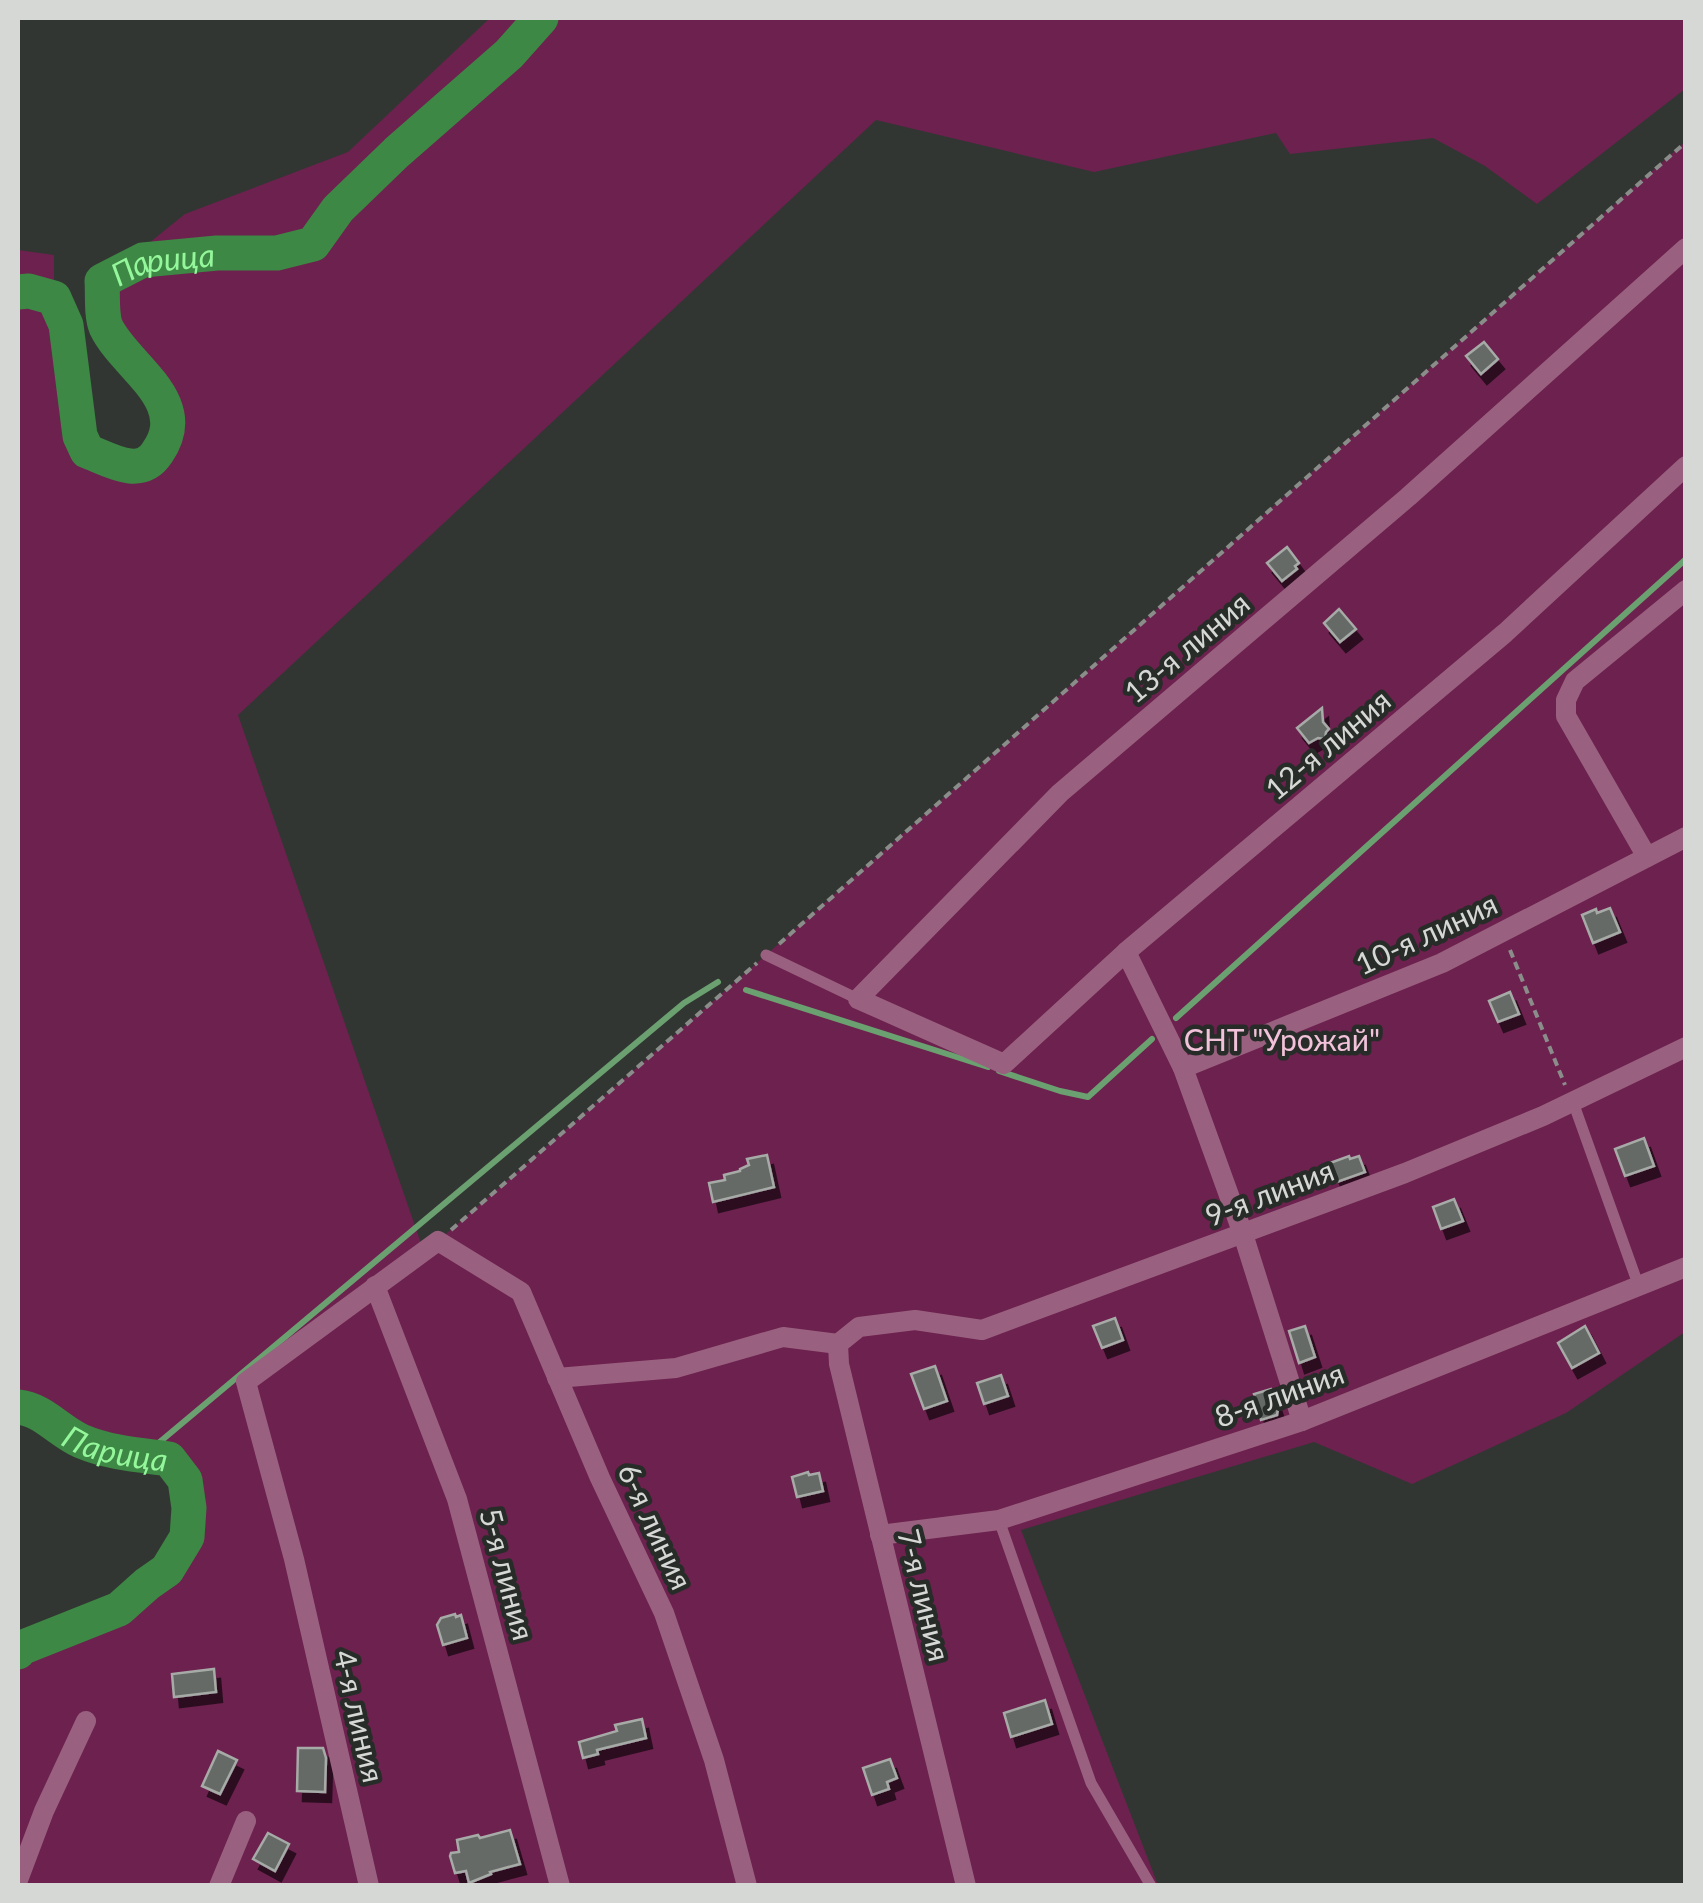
<svg xmlns="http://www.w3.org/2000/svg" width="1703" height="1903" viewBox="0 0 1703 1903" font-family="Lato,sans-serif">
  <style>
    .green { fill: #6d214f }
    .lines { fill: none; stroke-linecap: round; stroke-linejoin: round }
    .stream { stroke: #6ba070; stroke-width: 6 }
    .river { stroke: #3d8844; stroke-width: 35 }
    .building { fill: #666a66; stroke: #a7aba7; stroke-width: 2.5; filter: url(#shadow) }
    .path { stroke: #8a8d8a; stroke-width: 4; stroke-dasharray: 8 5; stroke-linecap: butt }
    .lane { stroke: #99617f; stroke-width: 11 }
    .street { stroke: #99617f; stroke-width: 20 }
    .labels { text-anchor: middle; dominant-baseline: central; stroke-width: 9; stroke-linejoin: round; paint-order: stroke }
    .street-label { font-size: 30px; fill: #d6d8d6; stroke: #282c28 }
    .park-label { font-size: 30px; fill: #f2c2da; stroke: #282c28 }
    .water-label { font-size: 32px; font-style: italic; fill: #95f79b; stroke: #282c28 }
  </style>
  <defs>
    <filter id="shadow"><feDropShadow dx="6" dy="10" stdDeviation="0" flood-color="#0009"/></filter>
  </defs>
  <rect width="100%" height="100%" fill="#323632"/>
  <!-- green -->
  <path class="green" d="M490 18H1685V89L1537 204 1485 166 1433 138 1290 154 1276 133 1094 172 876 120 238 715 423 1249 438 1241 766 955 1685 142V1332L1566 1413 1412 1484 1314 1442 1021 1530 1158 1885 18 1886V1652L21 1648 119 1609 147 1584 167 1570 187 1537 189 1508 185 1480 169 1459C139 1455 109 1453 81 1441 60 1432 41 1409 18 1407V250L54 255V298L66 325 80 436C82 441 83 446 87 450 94 457 129 468 139 468 155 466 167 439 168 425 170 385 121 359 106 327 101 315 103 294 102 281L185 214 348 152Z"/>
  <g class="lines">
    <!-- stream -->
    <g class="stream">
      <polyline points="746,990 988,1067"/>
      <polyline points="1176,1018 1686,559"/>
      <polyline points="999,1071 1060,1091 1088,1097 1152,1039"/>
      <polyline points="143,1456 684,1003 718,982"/>
    </g>
    <!-- river -->
    <g class="river">
      <path id="s1" d="M18 292 29 291 54 298 66 325 80 436 87 451C110 460 140 479 157 453 194 401 125 367 106 327 101 315 103 294 102 281L143 260 217 253H277L313 244 338 209 397 152 509 54 541 18"/>
      <path id="s2" d="M18 1407C42 1409 60 1432 81 1441 109 1453 139 1455 169 1459L185 1480 189 1508 187 1537 167 1570 147 1584 119 1609 21 1648 18 1652"/>
    </g>
  </g>
  <!-- building -->
  <g class="building">
    <polygon points="1484,342 1498,359 1481,374 1466,356"/>
    <polygon points="1287,547 1299,563 1295,566 1297,569 1282,581 1267,563"/>
    <polygon points="1339,609 1356,629 1340,642 1324,623"/>
    <polygon points="1322,708 1323,722 1329,729 1326,732 1325,739 1318,738 1309,743 1297,728"/>
    <polygon points="1610,908 1620,932 1593,943 1582,915 1596,909 1597,913"/>
    <polygon points="1510,992 1519,1014 1498,1022 1489,1001"/>
    <polygon points="1644,1138 1654,1166 1625,1176 1615,1149"/>
    <polygon points="767,1155 774,1187 713,1202 709,1183 725,1180 724,1175 740,1171 740,1169 749,1165 747,1159"/>
    <polygon points="1349,1156 1350,1159 1359,1156 1365,1172 1337,1182 1330,1163"/>
    <polygon points="1454,1199 1463,1221 1441,1229 1433,1207"/>
    <polygon points="1115,1318 1123,1340 1102,1348 1093,1326"/>
    <polygon points="1305,1326 1315,1357 1299,1363 1289,1331"/>
    <polygon points="1585,1326 1599,1353 1572,1368 1558,1343"/>
    <polygon points="935,1366 947,1401 924,1409 911,1374"/>
    <polygon points="1001,1375 1008,1396 984,1404 977,1383"/>
    <polygon points="1271,1389 1278,1409 1277,1415 1261,1420 1254,1394"/>
    <polygon points="808,1472 809,1475 819,1473 823,1491 797,1497 792,1477"/>
    <polygon points="455,1614 456,1617 461,1615 467,1638 443,1645 437,1625 441,1618"/>
    <polygon points="214,1669 216,1692 174,1697 172,1674"/>
    <polygon points="1045,1700 1052,1724 1011,1737 1004,1713"/>
    <polygon points="642,1719 646,1738 597,1750 598,1754 583,1758 579,1742 617,1731 615,1725"/>
    <polygon points="298,1748 323,1748 326,1758 325,1792 297,1791"/>
    <polygon points="218,1751 237,1760 220,1794 202,1786"/>
    <polygon points="890,1759 897,1778 887,1782 889,1789 872,1795 863,1768"/>
    <polygon points="510,1830 520,1864 490,1872 491,1874 469,1883 466,1871 455,1873 450,1856 451,1853 459,1852 457,1840 478,1835 480,1838"/>
    <polygon points="268,1833 289,1844 275,1871 253,1859"/>
  </g>
  <g class="lines">
    <!-- path -->
    <g class="path">
      <polyline points="779,944 1686,142"/>
      <polyline points="1510,950 1565,1085"/>
      <polyline points="451,1230 757,963"/>
    </g>
    <!-- lane -->
    <g class="lane">
      <polyline points="766,955 858,999"/>
      <polyline points="1573,1102 1638,1284"/>
      <polyline points="999,1520 1091,1783 1151,1886"/>
    </g>
    <!-- street -->
    <g class="street">
      <polyline points="1686,248 1408,497 1060,793 858,999 1004,1064 1126,952 1505,633 1686,466"/>
      <polyline points="1647,857 1566,716 1566,700 1575,681 1686,590"/>
      <polyline points="1126,952 1183,1068 1243,1234 1302,1421"/>
      <polyline points="1183,1068 1442,963 1686,837"/>
      <polyline points="375,1286 457,1499 560,1886"/>
      <polyline points="557,1378 676,1368 783,1337 838,1344"/>
      <polyline points="880,1535 999,1520 1302,1421 1686,1267"/>
      <polyline points="18,1880 44,1811 86,1721"/>
      <polyline points="219,1886 246,1821"/>
      <polyline points="369,1886 294,1559 246,1382 438,1241 521,1292 600,1478 664,1613 714,1760 747,1886"/>
      <polyline points="966,1886 839,1364 838,1344 859,1327 915,1320 982,1330 1405,1173 1543,1116 1686,1047"/>
    </g>
  </g>
  <g class="labels">
    <!-- street labels -->
    <g class="street-label">
      <text transform="translate(1186 647) rotate(-40)">13-я линия</text>
      <text transform="translate(1327 744) rotate(-40)">12-я линия</text>
      <text transform="translate(1426 933) rotate(-25)">10-я линия</text>
      <text transform="translate(1269 1192) rotate(-21)">9-я линия</text>
      <text transform="translate(1279 1394) rotate(-20)">8-я линия</text>
      <text transform="translate(656 1526) rotate(65)">6-я линия</text>
      <text transform="translate(508 1574) rotate(75)">5-я линия</text>
      <text transform="translate(925 1595) rotate(76)">7-я линия</text>
      <text transform="translate(360 1716) rotate(77)">4-я линия</text>
    </g>
    <!-- park labels -->
    <g class="park-label">
      <text x="1282" y="1039">СНТ "Урожай"</text>
    </g>
    <!-- water labels -->
    <g class="water-label">
      <text stroke="none"><textPath href="#s1" startOffset="532">Парица</textPath></text>
      <text stroke="none"><textPath href="#s2" startOffset="108">Парица</textPath></text>
    </g>
  </g>
  <!-- border -->
  <rect width="1703" height="1903" fill="none" stroke="#d6d8d6" stroke-width="40"/>
</svg>
